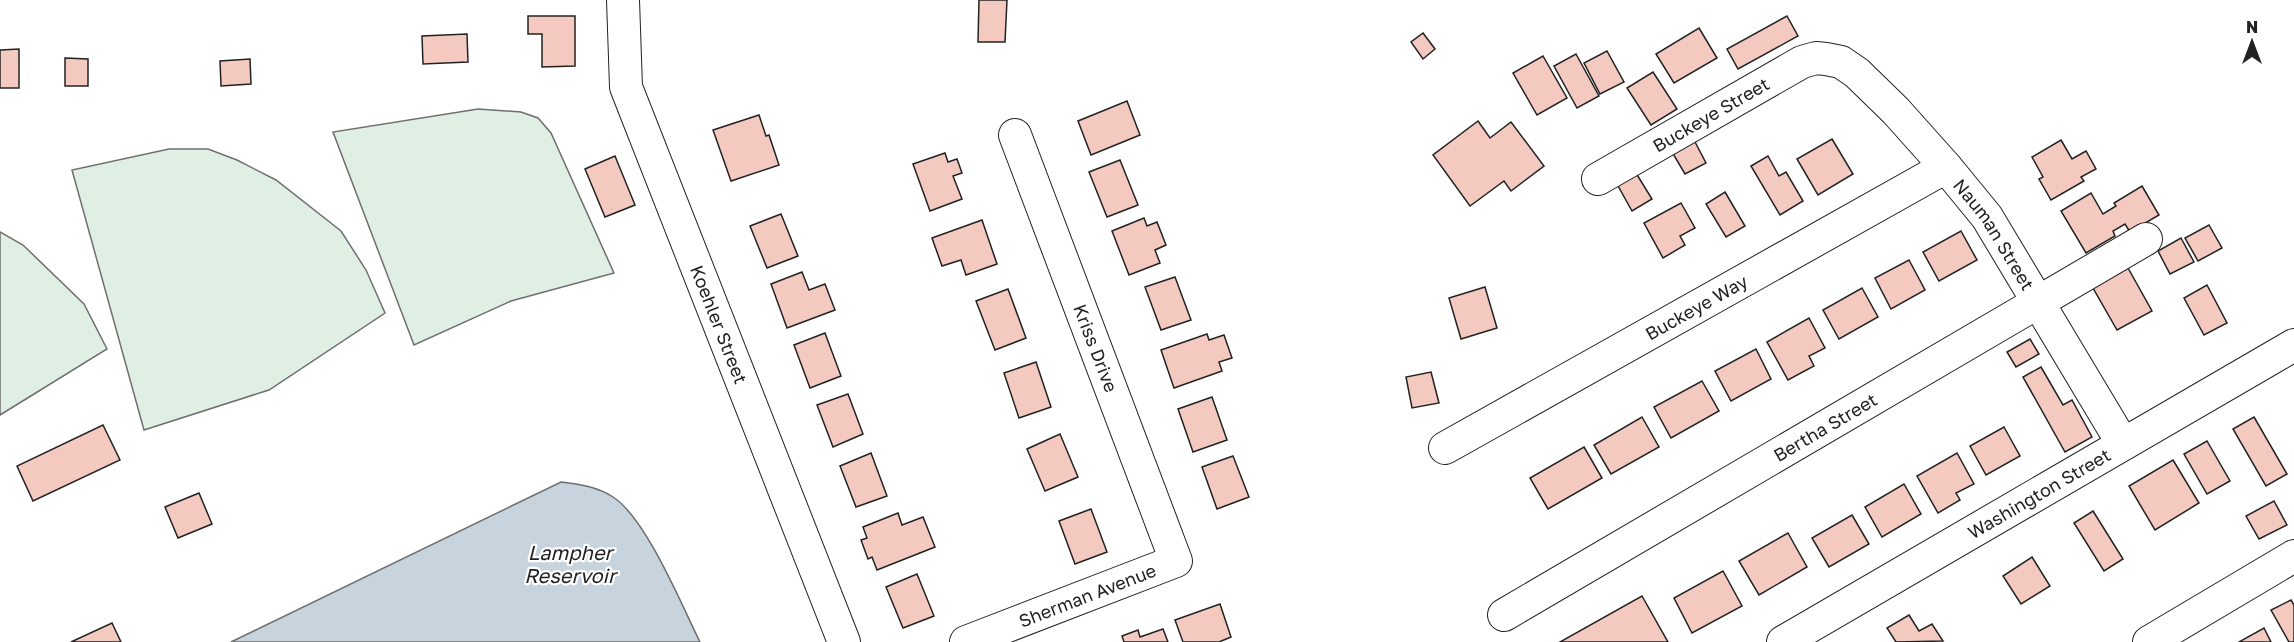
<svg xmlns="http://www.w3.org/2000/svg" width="2294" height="642" viewBox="0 0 2294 642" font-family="'Golos Text',sans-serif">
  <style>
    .green { fill: #e0efe3; stroke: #6f6f6f; stroke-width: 1.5 }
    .water { fill: #c7d3dd; stroke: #6f6f6f; stroke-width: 1.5 }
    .building { fill: #f3c9c0; stroke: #222; stroke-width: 1.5 }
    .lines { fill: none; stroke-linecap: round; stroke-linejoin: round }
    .minor-casing { stroke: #222; stroke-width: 34 }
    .minor { stroke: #fff; stroke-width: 32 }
    .labels { text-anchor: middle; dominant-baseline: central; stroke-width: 4.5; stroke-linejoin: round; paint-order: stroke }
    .street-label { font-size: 18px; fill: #222; stroke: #fff }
    .water-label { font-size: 20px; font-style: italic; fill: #222; stroke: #fff }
  </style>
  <rect width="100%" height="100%" fill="#fff"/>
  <!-- green -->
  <g class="green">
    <polygon points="478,109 521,112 538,118 551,133 614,273 511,301 414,345 333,132"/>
    <polygon points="169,149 208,149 237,160 276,180 341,231 366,270 385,313 269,390 144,430 72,170"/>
    <polygon points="0,232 23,245 84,304 107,349 0,415"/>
  </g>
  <!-- water -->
  <path class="water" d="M561 482C579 484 598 487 613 497 646 518 682 606 700 642H231Z"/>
  <!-- building -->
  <g class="building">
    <polygon points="979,0 1007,0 1005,42 978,42"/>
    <polygon points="528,16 575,16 575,66 542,67 542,34 528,34"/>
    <polygon points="1787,16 1798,36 1738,69 1727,49"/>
    <polygon points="1699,28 1717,58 1674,83 1656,54"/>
    <polygon points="1423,33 1435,49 1423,59 1411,42"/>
    <polygon points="467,34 468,62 423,64 422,36"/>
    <polygon points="19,49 19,88 0,88 0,50"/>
    <polygon points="1607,51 1624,82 1600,94 1584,63"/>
    <polygon points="1576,54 1599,96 1577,108 1554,66"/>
    <polygon points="1543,56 1567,98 1537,115 1513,73"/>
    <polygon points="65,58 88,59 88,86 65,86"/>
    <polygon points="250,59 251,84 221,86 220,61"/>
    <polygon points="1653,72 1677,109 1651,125 1627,88"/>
    <polygon points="1127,101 1140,135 1091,155 1078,121"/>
    <polygon points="759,115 766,136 769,135 779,165 731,181 713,130"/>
    <polygon points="1478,121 1490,138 1511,122 1544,166 1511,191 1504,181 1470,206 1433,155"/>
    <polygon points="1832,139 1853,174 1818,195 1797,159"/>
    <polygon points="1694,140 1706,163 1685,174 1672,152"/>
    <polygon points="2061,140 2072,159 2086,151 2096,169 2081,177 2084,181 2051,200 2039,179 2043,177 2032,157"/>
    <polygon points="945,153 948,162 957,159 962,173 953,176 962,199 930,211 913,164"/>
    <polygon points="615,156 635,205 605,217 585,169"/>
    <polygon points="1768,156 1779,176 1786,172 1803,201 1780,215 1751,166"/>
    <polygon points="1120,160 1138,205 1107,217 1089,172"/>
    <polygon points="1636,173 1652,199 1632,211 1617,184"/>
    <polygon points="2142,186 2159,215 2130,232 2125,224 2113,231 2115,236 2086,253 2061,211 2091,193 2103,214 2116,206 2114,203"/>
    <polygon points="1725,192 1745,226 1726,237 1706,204"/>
    <polygon points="1681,203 1695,228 1680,236 1685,245 1663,258 1644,223"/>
    <polygon points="781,214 798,256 767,268 750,226"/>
    <polygon points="1144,218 1147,226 1157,222 1166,245 1155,250 1160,263 1129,275 1112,231"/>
    <polygon points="982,220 997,264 966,275 961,260 942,266 932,238"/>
    <polygon points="2209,225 2222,248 2198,261 2185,238"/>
    <polygon points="1961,231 1977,260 1939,281 1923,252"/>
    <polygon points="2181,238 2194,262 2170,274 2158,251"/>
    <polygon points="1909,260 1925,290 1891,309 1875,278"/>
    <polygon points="2128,268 2152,311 2117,330 2093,288"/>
    <polygon points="802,272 809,290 825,284 835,310 787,328 771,284"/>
    <polygon points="1175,277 1191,320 1161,330 1145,287"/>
    <polygon points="2207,285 2227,323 2204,335 2184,298"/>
    <polygon points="1485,287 1497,328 1461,339 1449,298"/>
    <polygon points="1862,288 1878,317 1839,339 1823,310"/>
    <polygon points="1008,289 1026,338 995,350 976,301"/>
    <polygon points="1809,318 1825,348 1809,356 1814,366 1788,380 1767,342"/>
    <polygon points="825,333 841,376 810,388 794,345"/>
    <polygon points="1207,334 1209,340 1224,335 1232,358 1219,362 1222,371 1174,388 1161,350"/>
    <polygon points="2030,339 2039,354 2016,367 2007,352"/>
    <polygon points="1756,349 1771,379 1731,401 1715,371"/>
    <polygon points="1036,362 1051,407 1019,418 1004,373"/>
    <polygon points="2041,367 2063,405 2072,400 2092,437 2065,452 2023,377"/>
    <polygon points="1431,372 1439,403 1412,408 1406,377"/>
    <polygon points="1702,381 1719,411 1671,438 1654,407"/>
    <polygon points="848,394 863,434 833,447 817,405"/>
    <polygon points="1212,397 1227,440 1193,452 1178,409"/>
    <polygon points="1642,417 1659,447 1611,474 1594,445"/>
    <polygon points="2254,417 2287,474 2266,486 2233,429"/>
    <polygon points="103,425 120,460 33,501 17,466"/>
    <polygon points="2004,427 2020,456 1986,475 1970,446"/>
    <polygon points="1060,434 1078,477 1045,491 1027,449"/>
    <polygon points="2207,441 2230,481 2207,494 2184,454"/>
    <polygon points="1584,447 1602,478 1548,509 1530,478"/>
    <polygon points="871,453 887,496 856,507 840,466"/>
    <polygon points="1957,453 1974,484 1956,493 1960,500 1938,513 1917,476"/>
    <polygon points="1233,456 1249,497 1217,509 1202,467"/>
    <polygon points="2173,460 2199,503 2155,530 2129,486"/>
    <polygon points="1904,484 1921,514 1882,537 1865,507"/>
    <polygon points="199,493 212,524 178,538 165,507"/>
    <polygon points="2274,501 2287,525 2259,539 2246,516"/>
    <polygon points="1091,509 1107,552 1075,564 1059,521"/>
    <polygon points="2093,511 2123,559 2104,571 2074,523"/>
    <polygon points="898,513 902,525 923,517 935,547 877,570 872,557 868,559 861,540 867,538 863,527"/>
    <polygon points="1852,515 1869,544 1829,567 1812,538"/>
    <polygon points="1788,533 1807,567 1759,595 1739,561"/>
    <polygon points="2032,557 2050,586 2021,604 2003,576"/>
    <polygon points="1723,571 1742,606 1692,633 1674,598"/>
    <polygon points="917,574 934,616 903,628 886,587"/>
    <polygon points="1642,596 1668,642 1560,642"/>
    <polygon points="2291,600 2294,605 2294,642 2289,642 2271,610"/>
    <polygon points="1220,604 1231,637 1219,642 1183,642 1175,620"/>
    <polygon points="1909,615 1919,631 1932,624 1943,641 1896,642 1887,628"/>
    <polygon points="112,623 121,642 71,642"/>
    <polygon points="2264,628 2271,642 2239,642"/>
    <polygon points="1163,629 1168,642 1124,642 1122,636 1138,630 1140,637"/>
  </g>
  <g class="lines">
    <defs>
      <g id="minor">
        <path id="s1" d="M623 0 626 87 844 642"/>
        <path id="s2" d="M1598 179 1802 62 1816 58 1826 59 1841 62 1857 73 1896 111 1946 167 1987 217 2123 444"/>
        <path id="s3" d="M1445 448 1946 167"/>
        <path id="s4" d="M1504 615 2146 239"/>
        <path id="s5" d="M966 642 1176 561 1015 135"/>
        <path id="s6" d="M1783 642 2294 345"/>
        <polyline points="2149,642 2294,556"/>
      </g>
    </defs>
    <!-- minor casing -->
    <use href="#minor" class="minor-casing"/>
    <!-- minor -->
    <use href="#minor" class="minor"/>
  </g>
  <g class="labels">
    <!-- street labels -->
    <g class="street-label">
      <text stroke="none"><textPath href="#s2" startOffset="130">Buckeye Street</textPath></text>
      <text stroke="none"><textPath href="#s2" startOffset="507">Nauman Street</textPath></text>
      <text stroke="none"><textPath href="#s3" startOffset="288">Buckeye Way</textPath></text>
      <text stroke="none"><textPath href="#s1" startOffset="342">Koehler Street</textPath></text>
      <text transform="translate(1096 348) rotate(69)">Kriss Drive</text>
      <text stroke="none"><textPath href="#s4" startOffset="372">Bertha Street</textPath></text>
      <text stroke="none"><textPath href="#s6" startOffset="296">Washington Street</textPath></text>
      <text stroke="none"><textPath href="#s5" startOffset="130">Sherman Avenue</textPath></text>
    </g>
    <!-- water labels -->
    <g class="water-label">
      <text x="570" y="552">Lampher<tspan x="570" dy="23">Reservoir</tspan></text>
    </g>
  </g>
  <!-- north arrow -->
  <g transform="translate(2252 42)" stroke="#ffffff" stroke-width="4.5" paint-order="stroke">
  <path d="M0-4.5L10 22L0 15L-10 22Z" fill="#222222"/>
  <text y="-9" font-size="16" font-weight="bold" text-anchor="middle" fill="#222222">N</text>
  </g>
</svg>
